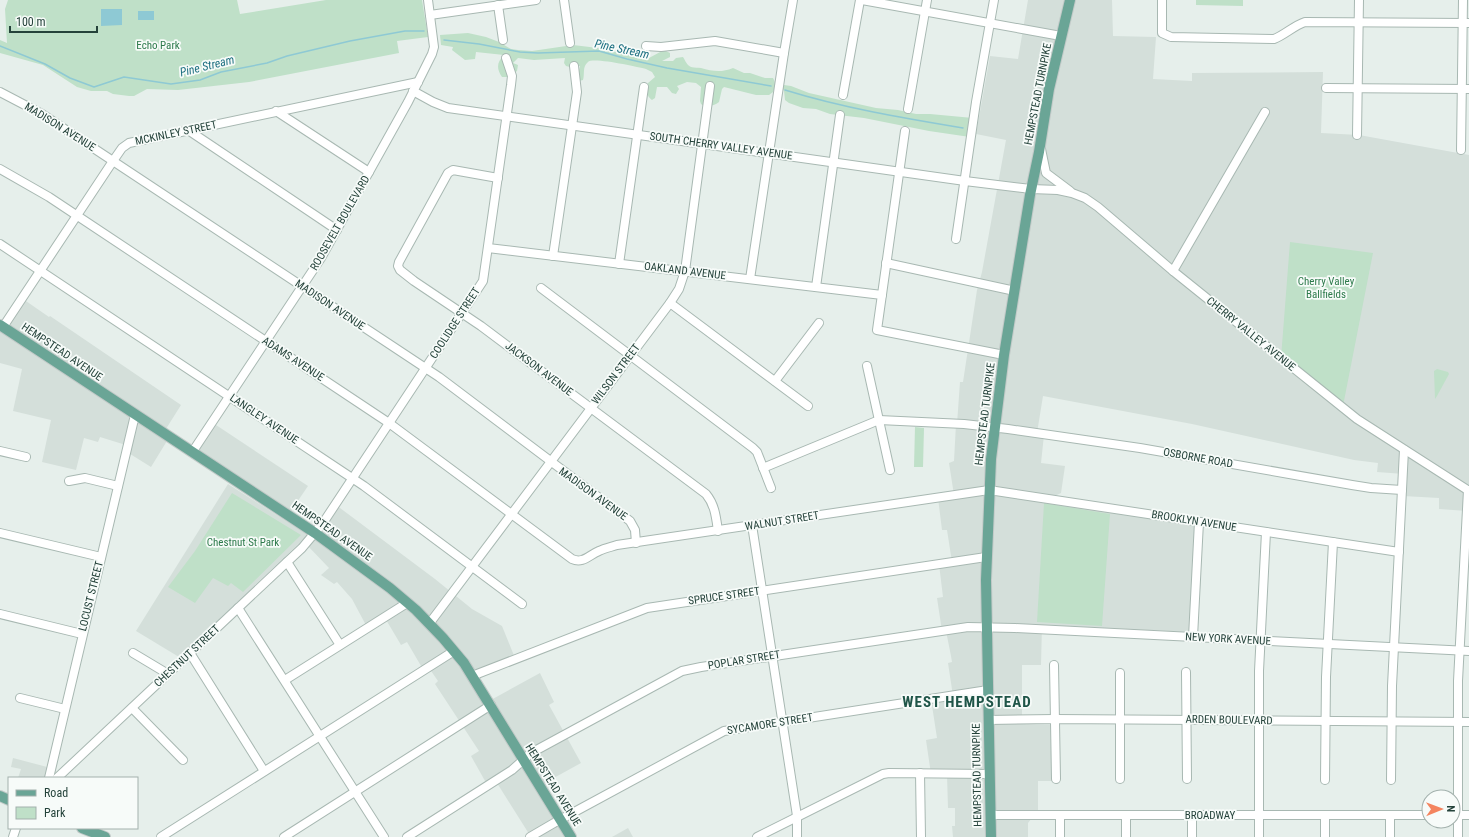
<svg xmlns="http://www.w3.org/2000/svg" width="1469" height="837" viewBox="0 0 1469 837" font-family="'Roboto Condensed',sans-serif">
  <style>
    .built { fill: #d4dfda }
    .green { fill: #bfe0c8 }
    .water { fill: #8ec9d4 }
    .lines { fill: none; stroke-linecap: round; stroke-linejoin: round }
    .stream { stroke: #8ec9d4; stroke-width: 1.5 }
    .minor-casing { stroke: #a8b8b2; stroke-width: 10 }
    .major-casing { stroke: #c2cac8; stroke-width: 12 }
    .minor { stroke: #fff; stroke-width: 8 }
    .major { stroke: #6aa596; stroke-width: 10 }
    .labels { text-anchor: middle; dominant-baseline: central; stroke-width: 3.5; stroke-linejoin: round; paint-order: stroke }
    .park-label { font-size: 11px; fill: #2d7a4b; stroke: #f7fbf9 }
    .street-label { font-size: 11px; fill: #24423a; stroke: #f7fbf9 }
    .water-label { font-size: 12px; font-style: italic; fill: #1c6f80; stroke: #f7fbf9 }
    .district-label { font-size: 15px; font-weight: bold; letter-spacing: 1px; fill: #1f5548; stroke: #f7fbf9 }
  </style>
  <rect width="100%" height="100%" fill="#e6efeb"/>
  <!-- built -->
  <g class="built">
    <polygon points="1028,0 1112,0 1113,36 1156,37 1153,79 1192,81 1192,73 1323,72 1321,133 1359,135 1469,155 1469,537 1467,511 1439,509 1439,498 1403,496 1404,474 1377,472 1378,463 1354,460 1192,424 1043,396 1037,433 1044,435 1041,463 1065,466 1061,493 1044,501 1196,525 1190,632 1042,625 1041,665 1022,665 1022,724 1050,725 1052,781 1038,781 1038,810 1028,823 1028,837 953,837 952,826 955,826 955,808 948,808 947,775 931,774 926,740 937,738 931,699 953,696 948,663 952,662 951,656 946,631 942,631 937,598 943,597 939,564 952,562 947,530 942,530 938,498 954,495 949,463 954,461 956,424 957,424 960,382 963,382 977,290 982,272 1006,140 976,134 990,56 1018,59"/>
    <polygon points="23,299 49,317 50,316 181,405 164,432 170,436 151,467 127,452 129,446 100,437 98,442 84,438 76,470 42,462 51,420 13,411 22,369 0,363 0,327"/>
    <polygon points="213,423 308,486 289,514 195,451"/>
    <polygon points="228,484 308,535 179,657 136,631"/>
    <polygon points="336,505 435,579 472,609 502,626 515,658 473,675 489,701 540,673 554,702 549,705 581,763 541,785 572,837 531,837 497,783 489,788 471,756 479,751 435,684 438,681 429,668 424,671 407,642 401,645 385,618 368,629 352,599 337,582 334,584 321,575 329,568 306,544"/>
    <polygon points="13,758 51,768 49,778 18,778 21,769 11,767"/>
    <polygon points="628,828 633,837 612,837"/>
  </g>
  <!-- green -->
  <g class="green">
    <polygon points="8,0 237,0 240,14 326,0 422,0 428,37 397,41 399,53 249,82 178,90 147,89 134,96 129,96 113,94 107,91 91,91 77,87 43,65 0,53 0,40 7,43 5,9"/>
    <polygon points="1196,0 1243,0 1243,6 1196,5"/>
    <path d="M468 33 486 37 499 42 511 49 518 50 532 51 573 45 598 48 611 51 624 53 641 58H649L662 51H666L670 53V57L662 61H673L676 58 683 57C685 60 686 63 688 65 692 69 696 67 701 68 712 71 721 73 733 68L744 73H750L765 78H773C776 83 775 88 773 92L769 95H756L724 87 722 89 719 102C714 106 706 108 701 104L700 101 701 87 696 83 687 82 677 86 679 89 676 94 672 93 667 87H657L655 98 652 100C646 96 646 89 648 83L655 77 652 72 646 69C637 67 593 57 588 62 582 67 585 74 583 80L579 81 577 73 579 71 580 66 570 67 566 66 564 63 565 58 534 60 518 58 513 63 518 65 517 71 508 77H502C496 68 497 62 504 55L476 52 475 59 465 60 452 50 453 47 441 45 440 35Z"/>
    <polygon points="784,85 791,86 809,93 876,108 898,110 916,114 930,114 973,118 970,137 929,131 864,118 830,114 816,109 803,108 789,103 785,100 784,91 782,87"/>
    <polygon points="1290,242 1373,253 1343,406 1281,358"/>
    <polygon points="1437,369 1448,372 1449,374 1437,396 1435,399 1434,371"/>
    <polygon points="915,427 924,428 923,467 914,467"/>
    <polygon points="232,493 301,535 243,592 231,583 228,586 213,578 195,603 168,587 195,551"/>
    <polygon points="1044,503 1110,514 1102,626 1037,622"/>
  </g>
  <!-- water -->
  <g class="water">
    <polygon points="101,9 122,9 122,25 101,26"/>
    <rect x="138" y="11" width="16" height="9"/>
  </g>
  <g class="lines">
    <!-- stream -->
    <g class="stream">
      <polyline points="444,40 479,44 520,52 538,53 599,51 627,59 667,68 771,86"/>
      <polyline points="0,46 45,64 70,78 94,87 124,77 171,84 200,80 221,72 267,63 287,56 350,41 405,31 424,31"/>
      <path d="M785 90C843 108 903 118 963 128"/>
    </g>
    <defs>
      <g id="minor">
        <polyline points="564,0 570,43"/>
        <polyline points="862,0 1061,36"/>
        <path d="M1162 0V33L1171 37 1274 39C1285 35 1293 26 1305 22L1469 23"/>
        <polyline points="498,5 503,40"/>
        <polyline points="430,15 536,0"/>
        <polyline points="646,46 661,47 715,41 784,53"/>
        <polyline points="1326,88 1469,89"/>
        <polyline points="413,91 433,102 448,108 965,181 1031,189 1058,190 1072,193 1085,198 1098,207 1173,271 1357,419 1469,491"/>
        <polyline points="0,92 42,114 439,377 630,521 635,530 636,543"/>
        <polyline points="843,95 860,0"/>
        <polyline points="908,109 927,0"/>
        <polyline points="276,111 369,172"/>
        <polyline points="188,130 337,230"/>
        <polyline points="905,131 877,330 1004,355"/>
        <polyline points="1357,135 1359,0"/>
        <polyline points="1041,149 1046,173 1070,191"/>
        <polyline points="1461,150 1463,0"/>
        <path d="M0 169 49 197 389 423 572 559C583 564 589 555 599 551 605 548 611 547 617 545L989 490 1399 552"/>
        <path d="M498 178 453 170 448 173 399 262 398 266 400 270 414 281 481 326 706 494C715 505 716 517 718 531"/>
        <polyline points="956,239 976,102 994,0"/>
        <polyline points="0,244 364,486 522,604"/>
        <polyline points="488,248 882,295"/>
        <polyline points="553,256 577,92 574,66"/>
        <polyline points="886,263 1015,291"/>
        <polyline points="619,264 644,87"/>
        <polyline points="1173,271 1265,112"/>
        <polyline points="750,279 784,53 793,0"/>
        <polyline points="816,287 840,115"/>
        <polyline points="541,288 753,448 757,452 771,488"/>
        <polyline points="670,303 808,406"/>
        <polyline points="3,327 113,161 122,148 129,143 418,82"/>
        <polyline points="867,366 890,470"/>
        <polyline points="775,381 819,323"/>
        <polyline points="0,451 26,457"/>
        <polyline points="193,451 321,258 408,102 432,54 434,47 428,0"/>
        <polyline points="763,468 879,420 964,424 1008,429 1140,448 1352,485 1371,488 1402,490"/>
        <polyline points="69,481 85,478 118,486"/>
        <polyline points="752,525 797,816 797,837"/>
        <polyline points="0,533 101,557"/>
        <polyline points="287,562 340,645"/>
        <polyline points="238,608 384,837"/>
        <polyline points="0,614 82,634"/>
        <polyline points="429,624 670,303 679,289 685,271 710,86"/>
        <polyline points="1193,637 1199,522"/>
        <polyline points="133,653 168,674"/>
        <polyline points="190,653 264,771"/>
        <polyline points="1054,665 1056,779"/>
        <polyline points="1186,672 1187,779"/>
        <polyline points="472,676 647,608 986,557"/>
        <polyline points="285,680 407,603"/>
        <polyline points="20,698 65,709"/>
        <polyline points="132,708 183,760"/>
        <polyline points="988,720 1055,719 1469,722"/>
        <polyline points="920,773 921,837"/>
        <polyline points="49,778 135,415"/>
        <polyline points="57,778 287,562 302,548 323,523 483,281 511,85 512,76 506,58"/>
        <polyline points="1120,779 1120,673"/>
        <polyline points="1325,780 1326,677 1333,542"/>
        <polyline points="1391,780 1392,686 1404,450"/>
        <polyline points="990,815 1429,815"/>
        <polyline points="1060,815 1060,837"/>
        <polyline points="1192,815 1192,837"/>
        <polyline points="1390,815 1390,837"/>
        <polyline points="1453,815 1469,815"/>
        <polyline points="13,837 16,828"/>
        <polyline points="161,837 454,651"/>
        <polyline points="284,837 491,705"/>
        <polyline points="407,837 512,770 531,753 682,671 701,667 968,627 1015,628 1469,651"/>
        <polyline points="530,837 554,823 724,731 988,690"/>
        <polyline points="757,837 883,774 889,773 989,774"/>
        <polyline points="1126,837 1126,815"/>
        <polyline points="1259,837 1259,671 1266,532"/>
        <polyline points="1325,837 1325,815"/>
        <polyline points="1458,837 1458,681 1468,490"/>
      </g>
      <g id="major">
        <polyline points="0,325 315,533 390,588 416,610 443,638 464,663 571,837"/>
        <polyline points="0,796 9,800"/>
        <polyline points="82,828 105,837"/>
        <polyline points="991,837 986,580 991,459 1004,355 1030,195 1039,152 1049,89 1070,0"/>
      </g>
    </defs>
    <!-- minor casing -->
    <use href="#minor" class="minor-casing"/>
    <!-- major casing -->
    <use href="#major" class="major-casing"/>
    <!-- minor -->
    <use href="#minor" class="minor"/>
    <!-- major -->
    <use href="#major" class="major"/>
  </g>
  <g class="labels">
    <!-- park labels -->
    <g class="park-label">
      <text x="158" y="45">Echo Park</text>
      <text x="1326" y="281">Cherry Valley<tspan x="1326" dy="13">Ballfields</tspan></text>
      <text x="243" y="542">Chestnut St Park</text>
    </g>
    <!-- street labels -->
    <g class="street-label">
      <text transform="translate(1038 94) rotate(-79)">HEMPSTEAD TURNPIKE</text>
      <text transform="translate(60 127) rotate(32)">MADISON AVENUE</text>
      <text transform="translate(176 133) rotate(-12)">MCKINLEY STREET</text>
      <text transform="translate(721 146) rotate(8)">SOUTH CHERRY VALLEY AVENUE</text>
      <text transform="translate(340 223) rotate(-60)">ROOSEVELT BOULEVARD</text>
      <text transform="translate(685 271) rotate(7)">OAKLAND AVENUE</text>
      <text transform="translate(330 305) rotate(34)">MADISON AVENUE</text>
      <text transform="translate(455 323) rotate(-57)">COOLIDGE STREET</text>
      <text transform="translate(1251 334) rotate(39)">CHERRY VALLEY AVENUE</text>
      <text transform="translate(62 352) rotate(34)">HEMPSTEAD AVENUE</text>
      <text transform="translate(293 359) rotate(33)">ADAMS AVENUE</text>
      <text transform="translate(539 369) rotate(37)">JACKSON AVENUE</text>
      <text transform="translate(616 374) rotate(-53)">WILSON STREET</text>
      <text transform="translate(985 414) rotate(-83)">HEMPSTEAD TURNPIKE</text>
      <text transform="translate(264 419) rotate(34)">LANGLEY AVENUE</text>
      <text transform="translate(1198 458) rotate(10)">OSBORNE ROAD</text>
      <text transform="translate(593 494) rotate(36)">MADISON AVENUE</text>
      <text transform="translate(782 521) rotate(-9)">WALNUT STREET</text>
      <text transform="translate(1194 521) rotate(9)">BROOKLYN AVENUE</text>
      <text transform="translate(332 531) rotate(35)">HEMPSTEAD AVENUE</text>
      <text transform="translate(91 596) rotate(-76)">LOCUST STREET</text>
      <text transform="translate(724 596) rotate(-8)">SPRUCE STREET</text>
      <text transform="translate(1228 639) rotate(3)">NEW YORK AVENUE</text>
      <text transform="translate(187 656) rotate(-43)">CHESTNUT STREET</text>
      <text transform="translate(744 660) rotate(-9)">POPLAR STREET</text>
      <text transform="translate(1229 720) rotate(1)">ARDEN BOULEVARD</text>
      <text transform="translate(770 724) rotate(-9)">SYCAMORE STREET</text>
      <text transform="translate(977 775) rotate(-91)">HEMPSTEAD TURNPIKE</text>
      <text transform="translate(553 785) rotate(58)">HEMPSTEAD AVENUE</text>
      <text x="1210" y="815">BROADWAY</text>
    </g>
    <!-- water labels -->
    <g class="water-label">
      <text transform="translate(622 49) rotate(12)">Pine Stream</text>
      <text transform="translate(207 66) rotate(-14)">Pine Stream</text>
    </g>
    <!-- district labels -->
    <g class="district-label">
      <text x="967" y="702">WEST HEMPSTEAD</text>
    </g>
  </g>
  <!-- legend -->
  <rect x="8" y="777" width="130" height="52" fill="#f7fbf9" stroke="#a3b1ad"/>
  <rect x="16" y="790" width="20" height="6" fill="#6aa596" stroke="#a3b1ad"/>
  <text x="44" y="797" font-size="12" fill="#24423a">Road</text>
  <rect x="16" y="807" width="20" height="12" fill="#bfe0c8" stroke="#a3b1ad"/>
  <text x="44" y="817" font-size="12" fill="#24423a">Park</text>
  <!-- north arrow -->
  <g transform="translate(1441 809) rotate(89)"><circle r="19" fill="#f7fbf9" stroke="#a3b1ad"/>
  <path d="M0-3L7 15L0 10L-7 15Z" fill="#f4845f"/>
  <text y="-6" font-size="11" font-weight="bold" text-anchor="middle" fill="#24423a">N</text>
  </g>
  <!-- scale -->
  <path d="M10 26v6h87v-6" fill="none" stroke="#24423a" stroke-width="2"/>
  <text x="16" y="26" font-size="12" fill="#24423a" stroke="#f7fbf9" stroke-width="3" paint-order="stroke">100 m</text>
</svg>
